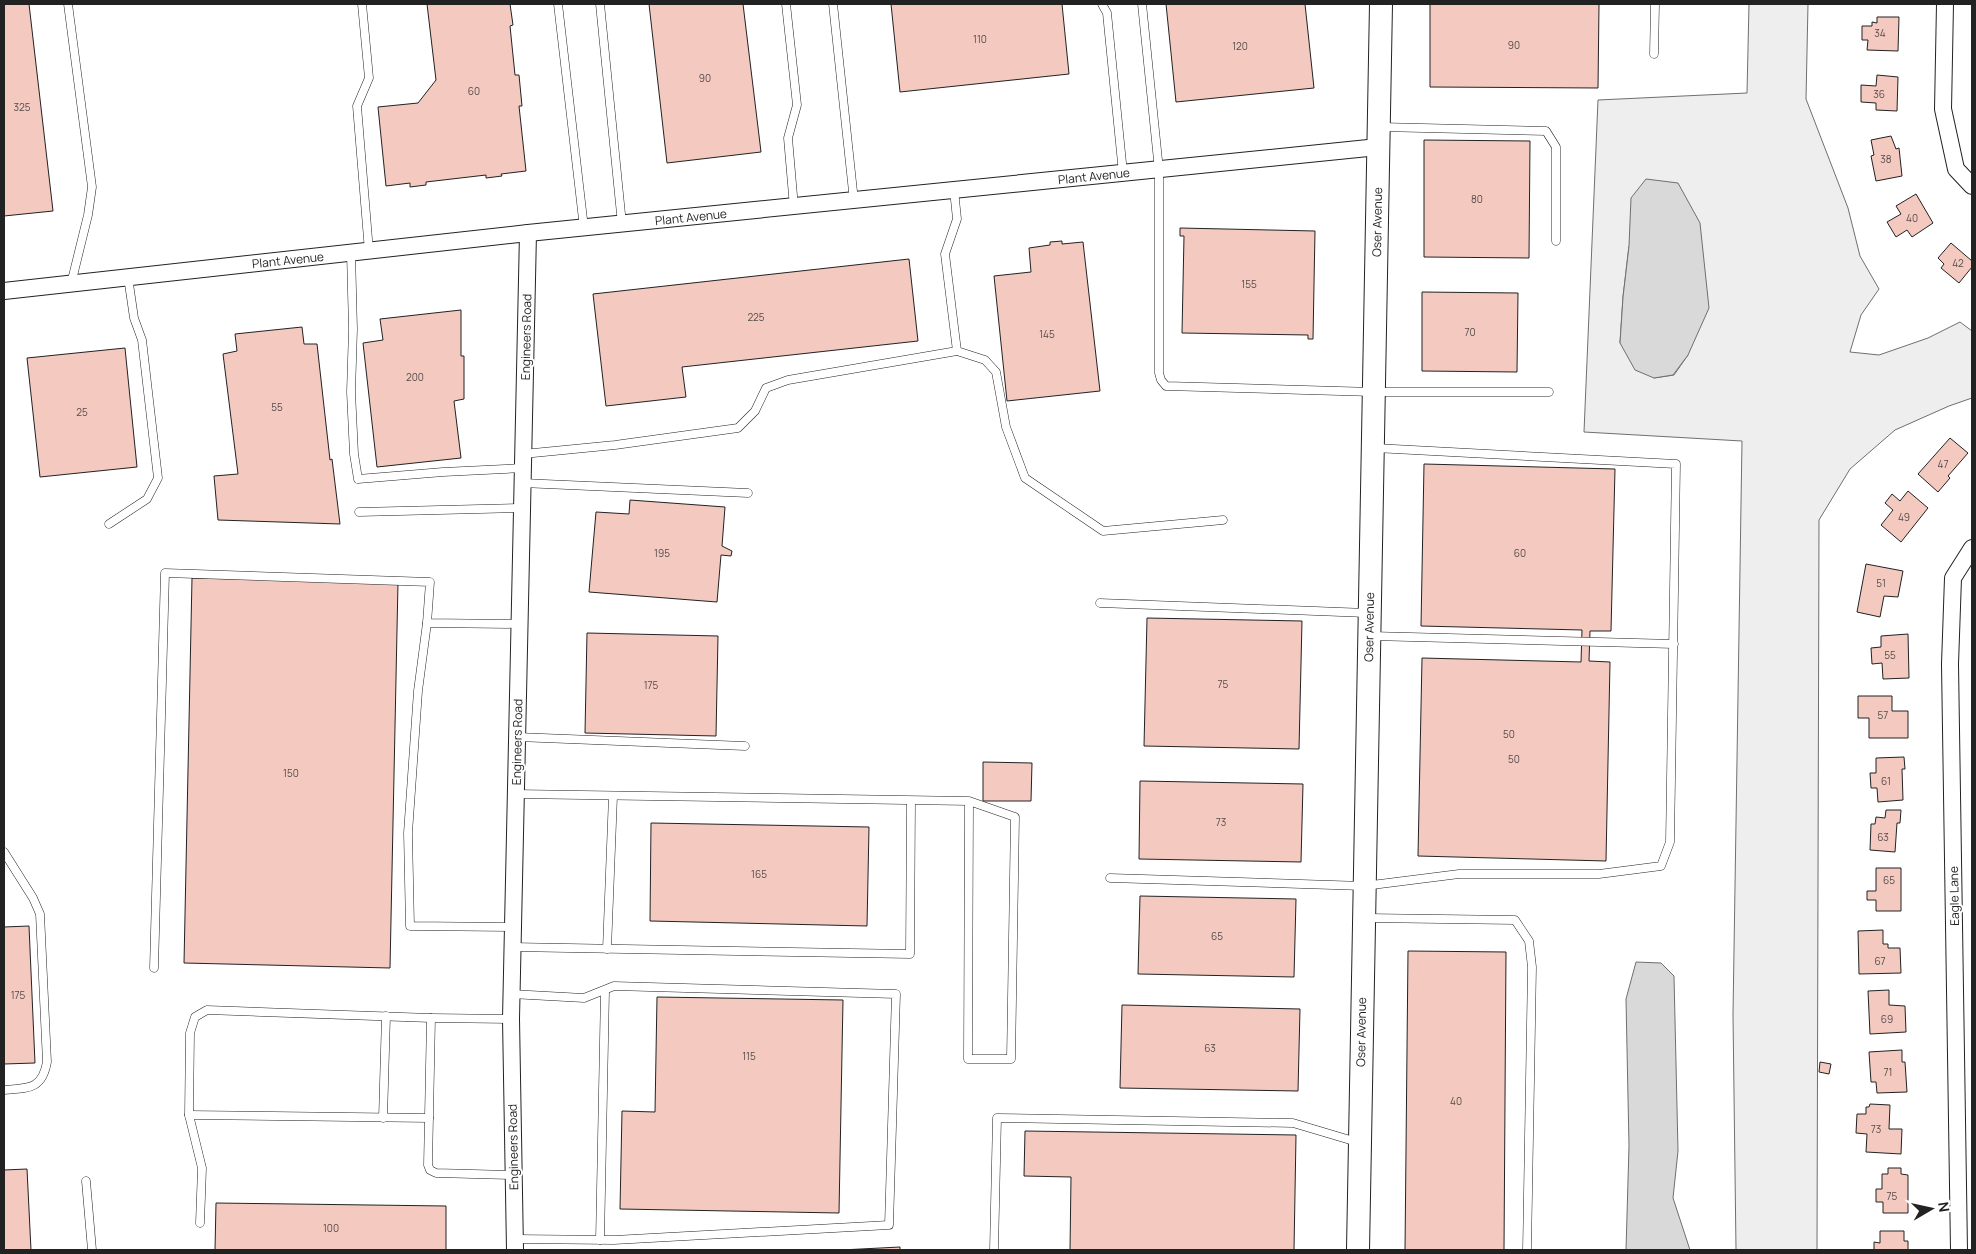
<svg xmlns="http://www.w3.org/2000/svg" width="1976" height="1254" viewBox="0 0 1976 1254" font-family="Manrope,sans-serif">
  <style>
    .green { fill: #eee; stroke: #6f6f6f; fill-rule: evenodd }
    .water { fill: #d9d9d9; stroke: #6f6f6f }
    .building { fill: #f3c9c0; stroke: #222 }
    .lines { fill: none; stroke-linecap: round; stroke-linejoin: round }
    .lane-casing { stroke: #222; stroke-width: 9 }
    .street-casing { stroke: #222; stroke-width: 18 }
    .secondary-casing { stroke: #222; stroke-width: 24 }
    .lane { stroke: #fff; stroke-width: 8 }
    .street { stroke: #fff; stroke-width: 16 }
    .secondary { stroke: #fff; stroke-width: 22 }
    .labels { text-anchor: middle; dominant-baseline: central; stroke-width: 4; stroke-linejoin: round; paint-order: stroke }
    .number-label { font-size: 10px; fill: #564c4a }
    .street-label { font-size: 12px; fill: #222; stroke: #fff }
  </style>
  <rect width="100%" height="100%" fill="#fff"/>
  <!-- green -->
  <path class="green" d="M1749 4H1808L1806 99 1848 208 1860 256 1879 289 1861 315 1850 352 1879 355 1928 338 1960 322 1972 331V398L1949 406 1895 430 1850 469 1819 520 1817 1250H1736L1733 1014 1742 441 1584 432 1598 100 1747 93ZM1629 246 1688 355 1674 375 1654 378 1620 343 1623 297Z"/>
  <!-- water -->
  <g class="water">
    <polygon points="1646,179 1678,183 1700,223 1709,308 1688,355 1673,375 1654,378 1635,370 1620,343 1623,297 1629,246 1631,198"/>
    <polygon points="1636,962 1661,963 1674,976 1678,1151 1673,1198 1690,1250 1626,1250 1629,1146 1626,999"/>
  </g>
  <!-- building -->
  <g class="building">
    <polygon points="4,4 29,4 53,211 4,216"/>
    <polygon points="427,4 510,4 513,25 510,26 515,75 519,75 522,106 519,106 526,171 501,174 502,176 486,178 486,175 426,182 426,185 410,187 410,183 386,186 378,107 418,103 436,80"/>
    <polygon points="649,4 743,4 761,152 667,163"/>
    <polygon points="891,4 1062,4 1069,74 900,92"/>
    <polygon points="1166,4 1305,4 1314,88 1176,102"/>
    <polygon points="1430,4 1599,4 1598,88 1430,87"/>
    <polygon points="1877,17 1899,17 1898,51 1867,50 1868,40 1862,40 1862,26 1872,26 1872,22 1877,23"/>
    <polygon points="1877,75 1898,77 1897,111 1876,110 1876,103 1861,102 1861,85 1876,86"/>
    <polygon points="1891,136 1896,149 1899,148 1902,176 1876,181 1871,156 1874,155 1871,140"/>
    <polygon points="1424,140 1530,141 1529,258 1424,257"/>
    <polygon points="1916,194 1933,223 1912,237 1907,230 1896,237 1887,222 1901,214 1896,206"/>
    <polygon points="1180,228 1315,231 1313,339 1308,339 1308,335 1182,333 1184,236 1180,236"/>
    <polygon points="1062,241 1062,244 1083,242 1100,391 1007,401 994,276 1031,272 1029,248 1050,245 1050,242"/>
    <polygon points="1951,243 1972,261 1972,267 1959,283 1941,268 1944,264 1938,258"/>
    <polygon points="909,259 918,341 682,367 686,397 606,406 593,294"/>
    <polygon points="1422,292 1518,293 1517,372 1422,371"/>
    <polygon points="461,310 461,356 464,356 464,399 454,401 461,458 377,467 363,343 383,340 380,319"/>
    <polygon points="302,327 304,344 317,344 330,460 332,459 340,524 218,520 214,476 238,474 223,354 237,351 235,334"/>
    <polygon points="125,348 137,467 40,477 27,358"/>
    <polygon points="1950,438 1968,453 1948,476 1950,478 1938,492 1918,474"/>
    <polygon points="1424,464 1615,469 1611,631 1590,631 1589,661 1610,662 1606,861 1418,856 1422,658 1581,662 1582,630 1421,626"/>
    <polygon points="1908,491 1928,508 1901,542 1881,525 1893,510 1885,503 1892,494 1900,501"/>
    <polygon points="630,500 725,507 722,546 732,551 731,556 721,555 717,602 589,592 596,512 629,514"/>
    <polygon points="1866,564 1903,571 1898,597 1884,596 1880,617 1857,612"/>
    <polygon points="192,578 398,582 390,968 184,963"/>
    <polygon points="1147,618 1302,621 1299,749 1144,746"/>
    <polygon points="587,633 718,636 716,736 585,733"/>
    <polygon points="1908,634 1909,678 1883,679 1882,663 1872,664 1871,648 1881,647 1881,636"/>
    <polygon points="1858,696 1892,696 1892,711 1908,711 1908,738 1869,738 1869,718 1858,718"/>
    <polygon points="1904,757 1905,769 1902,769 1903,800 1878,802 1877,788 1871,788 1870,773 1876,773 1876,758"/>
    <polygon points="983,762 1032,763 1031,801 983,801"/>
    <polygon points="1140,781 1303,784 1301,862 1139,859"/>
    <polygon points="1886,810 1901,810 1900,823 1897,823 1895,852 1870,850 1871,824 1875,824 1876,817 1885,818"/>
    <polygon points="651,823 869,827 867,926 650,921"/>
    <polygon points="1876,868 1901,868 1901,911 1876,911 1876,900 1867,900 1867,891 1876,891"/>
    <polygon points="1140,896 1296,899 1294,977 1138,974"/>
    <polygon points="29,926 35,1063 4,1064 4,927"/>
    <polygon points="1883,930 1883,944 1888,944 1888,948 1900,948 1901,973 1859,974 1858,931"/>
    <polygon points="1408,951 1506,952 1504,1250 1405,1250"/>
    <polygon points="1889,990 1889,1005 1905,1006 1906,1032 1870,1034 1868,991"/>
    <polygon points="657,997 843,1000 839,1213 620,1209 622,1111 655,1112"/>
    <polygon points="1122,1005 1300,1009 1298,1091 1120,1088"/>
    <polygon points="1902,1050 1902,1062 1905,1062 1907,1092 1877,1093 1876,1082 1871,1082 1869,1052"/>
    <polygon points="1820,1062 1831,1064 1829,1074 1819,1072"/>
    <polygon points="1870,1104 1890,1105 1889,1129 1902,1129 1901,1154 1866,1152 1867,1134 1856,1133 1857,1114 1866,1114 1866,1107 1869,1107"/>
    <polygon points="1025,1131 1296,1135 1294,1250 1070,1250 1071,1177 1024,1176"/>
    <polygon points="1888,1168 1901,1168 1901,1174 1908,1175 1908,1213 1883,1213 1883,1202 1876,1202 1876,1189 1882,1189 1882,1174 1888,1174"/>
    <polygon points="27,1169 31,1250 4,1250 4,1170"/>
    <polygon points="216,1203 446,1206 446,1250 215,1250"/>
    <polygon points="1880,1231 1904,1231 1904,1241 1908,1241 1908,1250 1874,1250 1874,1242 1880,1243"/>
    <polygon points="900,1247 900,1250 841,1250"/>
  </g>
  <g class="lines">
    <defs>
      <g id="lane">
        <polyline points="68,4 92,187 88,215 71,284"/>
        <polyline points="362,4 369,78 357,106 369,251"/>
        <polyline points="558,4 584,228"/>
        <polyline points="600,4 622,224"/>
        <polyline points="786,4 797,105 788,138 794,207"/>
        <polyline points="833,4 854,201"/>
        <polyline points="1102,4 1107,13 1123,173"/>
        <polyline points="1142,4 1159,170 1159,373 1161,380 1166,386 1374,392 1549,392"/>
        <polyline points="1654,54 1655,4"/>
        <polyline points="1381,127 1546,131 1556,147 1556,241"/>
        <polyline points="351,253 353,329 351,392 354,454 358,479 443,472 523,468"/>
        <polyline points="957,351 985,360 996,372 1006,427 1025,478 1103,531 1223,520"/>
        <polyline points="523,454 615,445 738,428 755,411 766,388 788,380 957,351 945,254 957,219 954,190"/>
        <polyline points="522,483 748,493"/>
        <polyline points="359,512 522,508"/>
        <polyline points="109,524 147,499 158,478 142,340 134,318 128,277"/>
        <polyline points="1100,603 1367,613"/>
        <polyline points="427,623 418,691 408,833 410,926 513,927"/>
        <polyline points="1371,636 1674,644"/>
        <polyline points="517,737 745,746"/>
        <polyline points="516,794 969,801 1015,817 1011,1059 968,1059 969,801"/>
        <path d="M4 852 33 898 40 914 47 1062C42 1090 28 1088 4 1090"/>
        <polyline points="1110,878 1364,886 1459,874 1599,874 1661,866 1670,842 1676,464 1375,448"/>
        <polyline points="1367,918 1515,920 1529,941 1532,967 1527,1250"/>
        <polyline points="512,947 910,954 911,801"/>
        <polyline points="607,949 613,796"/>
        <polyline points="154,968 165,573 430,582 427,623 520,624"/>
        <polyline points="511,994 584,998 614,986 896,994 889,1225 614,1240 515,1239"/>
        <polyline points="511,1019 431,1018 428,1165 430,1170 436,1173 513,1175"/>
        <polyline points="189,1115 429,1118"/>
        <polyline points="383,1118 386,1016"/>
        <polyline points="86,1181 92,1250"/>
        <polyline points="200,1223 202,1168 189,1115 190,1033 195,1017 207,1010 431,1018"/>
        <polyline points="600,1240 605,991"/>
        <polyline points="994,1250 997,1118 1293,1123 1357,1142"/>
      </g>
      <g id="street">
        <polyline points="1945,4 1943,109 1956,169 1972,186"/>
        <polyline points="4,291 528,233 1378,147"/>
        <polyline points="515,1250 511,1019 528,233"/>
        <polyline points="1959,1250 1950,664 1953,578 1972,548"/>
      </g>
      <polyline id="secondary" points="1358,1250 1381,4"/>
    </defs>
    <!-- lane casing -->
    <use href="#lane" class="lane-casing"/>
    <!-- street casing -->
    <use href="#street" class="street-casing"/>
    <!-- secondary casing -->
    <use href="#secondary" class="secondary-casing"/>
    <!-- lane -->
    <use href="#lane" class="lane"/>
    <!-- street -->
    <use href="#street" class="street"/>
    <!-- secondary -->
    <use href="#secondary" class="secondary"/>
  </g>
  <g class="labels">
    <!-- number labels -->
    <g class="number-label">
      <text x="1880" y="33">34</text>
      <text x="980" y="39">110</text>
      <text x="1514" y="45">90</text>
      <text x="1240" y="46">120</text>
      <text x="705" y="78">90</text>
      <text x="474" y="91">60</text>
      <text x="1879" y="94">36</text>
      <text x="22" y="107">325</text>
      <text x="1886" y="159">38</text>
      <text x="1477" y="199">80</text>
      <text x="1912" y="218">40</text>
      <text x="1958" y="263">42</text>
      <text x="1249" y="284">155</text>
      <text x="756" y="317">225</text>
      <text x="1470" y="332">70</text>
      <text x="1047" y="334">145</text>
      <text x="415" y="377">200</text>
      <text x="277" y="407">55</text>
      <text x="82" y="412">25</text>
      <text x="1943" y="464">47</text>
      <text x="1904" y="517">49</text>
      <text x="662" y="553">195</text>
      <text x="1520" y="553">60</text>
      <text x="1881" y="583">51</text>
      <text x="1890" y="655">55</text>
      <text x="1223" y="684">75</text>
      <text x="651" y="685">175</text>
      <text x="1883" y="715">57</text>
      <text x="1509" y="734">50</text>
      <text x="1514" y="759">50</text>
      <text x="291" y="773">150</text>
      <text x="1886" y="781">61</text>
      <text x="1221" y="822">73</text>
      <text x="1883" y="837">63</text>
      <text x="759" y="874">165</text>
      <text x="1889" y="880">65</text>
      <text x="1217" y="936">65</text>
      <text x="1880" y="961">67</text>
      <text x="18" y="995">175</text>
      <text x="1887" y="1019">69</text>
      <text x="1210" y="1048">63</text>
      <text x="749" y="1056">115</text>
      <text x="1888" y="1072">71</text>
      <text x="1456" y="1101">40</text>
      <text x="1876" y="1129">73</text>
      <text x="1892" y="1196">75</text>
      <text x="331" y="1228">100</text>
    </g>
    <!-- street labels -->
    <g class="street-label">
      <text transform="translate(1094 176) rotate(-6)">Plant Avenue</text>
      <text transform="translate(691 217) rotate(-6)">Plant Avenue</text>
      <text transform="translate(1377 222) rotate(-89)">Oser Avenue</text>
      <text transform="translate(288 260) rotate(-6)">Plant Avenue</text>
      <text transform="translate(526 337) rotate(-89)">Engineers Road</text>
      <text transform="translate(1369 627) rotate(-89)">Oser Avenue</text>
      <text transform="translate(517 742) rotate(-89)">Engineers Road</text>
      <text transform="translate(1954 896) rotate(-91)">Eagle Lane</text>
      <text transform="translate(1361 1032) rotate(-89)">Oser Avenue</text>
      <text transform="translate(513 1147) rotate(-91)">Engineers Road</text>
    </g>
  </g>
  <!-- border -->
  <rect width="1976" height="1254" fill="none" stroke="#222222" stroke-width="10"/>
  <!-- north arrow -->
  <g transform="translate(1931 1209) rotate(81)" stroke="#ffffff" stroke-width="4" paint-order="stroke">
  <path d="M0-4L9 19L0 12L-9 19Z" fill="#222222"/>
  <text y="-8" font-size="14" font-weight="bold" text-anchor="middle" fill="#222222">N</text>
  </g>
</svg>
